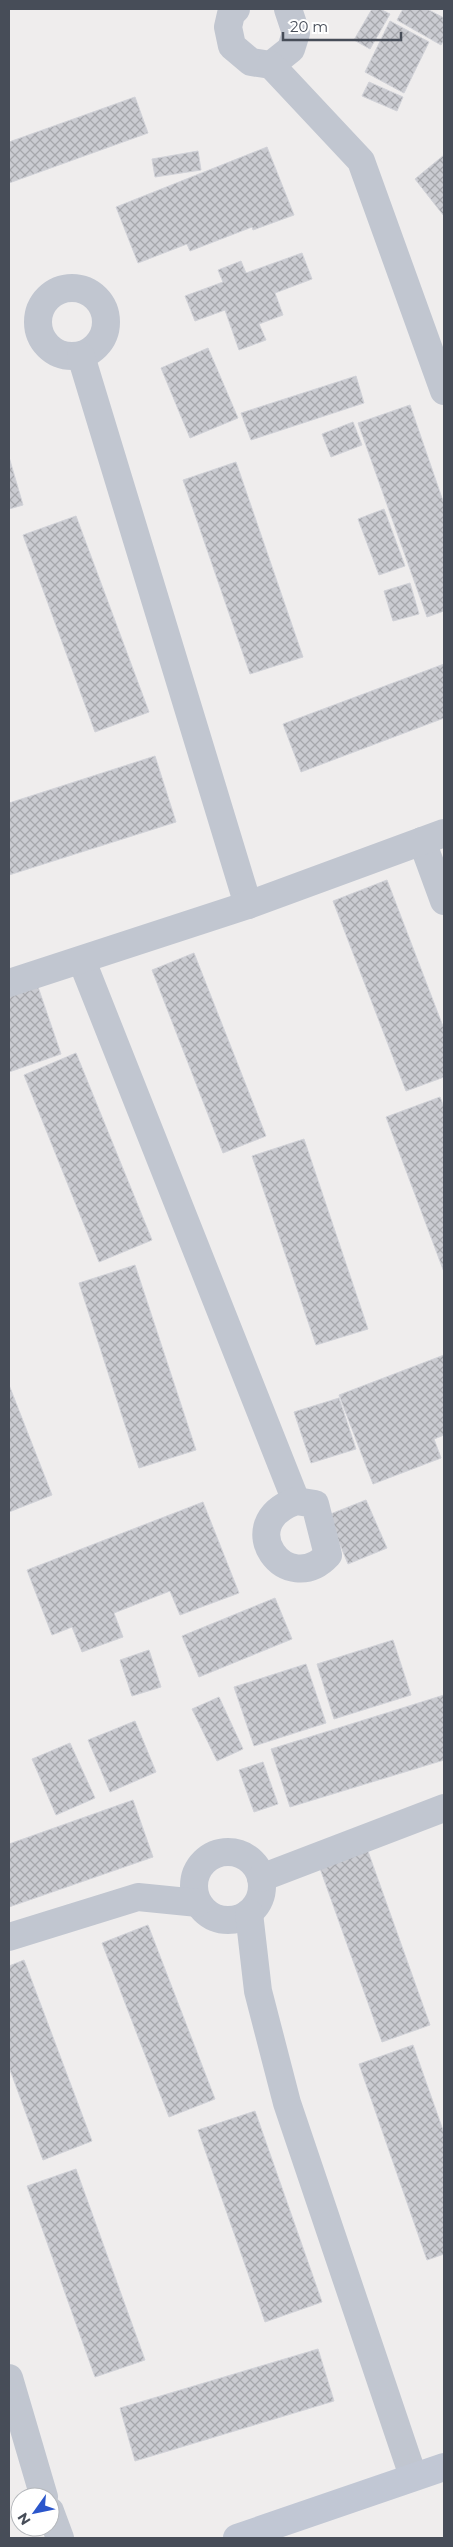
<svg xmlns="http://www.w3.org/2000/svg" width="453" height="2547" viewBox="0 0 453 2547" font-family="Montserrat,sans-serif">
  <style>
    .building { fill: url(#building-cross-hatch); stroke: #d1d2d8 }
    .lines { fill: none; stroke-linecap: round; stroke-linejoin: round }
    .street { stroke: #c1c6d0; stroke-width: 28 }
    .secondary { stroke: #c1c7d4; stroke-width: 28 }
  </style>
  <defs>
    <pattern id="building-cross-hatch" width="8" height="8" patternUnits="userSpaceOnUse" patternTransform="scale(1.25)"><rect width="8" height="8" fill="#cacbd1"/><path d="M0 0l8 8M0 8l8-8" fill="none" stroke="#a6a7ac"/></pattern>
  </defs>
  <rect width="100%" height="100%" fill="#efeded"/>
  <!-- building -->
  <g class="building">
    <polygon points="372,9 380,9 390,14 370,49 354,40"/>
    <polygon points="403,9 427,9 444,18 444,40 441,45 397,20"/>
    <polygon points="390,21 429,42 404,93 365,72"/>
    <polygon points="369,82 403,97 397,111 362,96"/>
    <polygon points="135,97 148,133 9,183 9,142"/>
    <polygon points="267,147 294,215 253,230 252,227 190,251 187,244 138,263 116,207"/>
    <polygon points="198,151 201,170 155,177 152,159"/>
    <polygon points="444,155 444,216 415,179"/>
    <polygon points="302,253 312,279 275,293 283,315 259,324 266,340 239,350 225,310 195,321 185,296 223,282 218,270 241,261 246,273"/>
    <polygon points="208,348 238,418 190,438 161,368"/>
    <polygon points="356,376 364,403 251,440 241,413"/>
    <polygon points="410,405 444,504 444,611 427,617 358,423"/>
    <polygon points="353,422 362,445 331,457 322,434"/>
    <polygon points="9,457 23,505 9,509"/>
    <polygon points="236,462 303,657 250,674 183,480"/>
    <polygon points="384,509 405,566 379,575 358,519"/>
    <polygon points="76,516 149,712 95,732 23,535"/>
    <polygon points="410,583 419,614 393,621 384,591"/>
    <polygon points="444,664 444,718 301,772 283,724"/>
    <polygon points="155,756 176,822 9,875 9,803"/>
    <polygon points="387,880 444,1029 444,1077 406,1091 333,901"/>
    <polygon points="194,953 266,1136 223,1153 152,970"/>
    <polygon points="36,981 61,1054 9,1072 9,991"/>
    <polygon points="76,1053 152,1240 99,1262 24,1075"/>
    <polygon points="440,1097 444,1107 444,1272 386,1117"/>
    <polygon points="304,1139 368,1329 316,1345 252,1156"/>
    <polygon points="135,1265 196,1450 139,1468 79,1283"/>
    <polygon points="444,1355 444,1435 434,1439 441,1458 373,1484 339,1395"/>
    <polygon points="9,1385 52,1495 9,1512"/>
    <polygon points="339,1398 356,1449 311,1463 294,1412"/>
    <polygon points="366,1500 387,1548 348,1564 328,1515"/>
    <polygon points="203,1502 239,1593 180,1615 170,1591 114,1613 123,1637 82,1652 72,1627 52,1635 27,1570"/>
    <polygon points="275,1598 292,1639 199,1677 182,1636"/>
    <polygon points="393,1640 411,1695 334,1719 317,1664"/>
    <polygon points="149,1650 161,1687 132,1696 120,1660"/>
    <polygon points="306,1664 326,1723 254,1746 234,1687"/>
    <polygon points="444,1695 444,1760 290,1807 271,1749"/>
    <polygon points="219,1697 243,1749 217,1761 192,1709"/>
    <polygon points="135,1721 156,1772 110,1792 88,1740"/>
    <polygon points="70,1743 95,1798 56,1815 32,1759"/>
    <polygon points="263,1762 278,1804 254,1812 239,1770"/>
    <polygon points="133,1800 153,1857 9,1907 9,1844"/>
    <polygon points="365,1843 430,2025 382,2042 317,1860"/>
    <polygon points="148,1925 215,2099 169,2117 102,1943"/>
    <polygon points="24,1960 92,2141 43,2160 9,2067 9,1966"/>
    <polygon points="413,2045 444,2133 444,2254 427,2260 359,2064"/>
    <polygon points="255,2111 322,2302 265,2322 198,2130"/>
    <polygon points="76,2169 145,2360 95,2377 27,2186"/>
    <polygon points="318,2349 334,2401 135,2461 120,2408"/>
  </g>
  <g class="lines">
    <!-- street -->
    <g class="street">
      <polyline points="236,9 231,14 228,27 232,46 251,62 271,65 291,49 296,33 288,9"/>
      <polyline points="271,65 361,161 444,391"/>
      <circle cx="72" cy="322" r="34"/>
      <polyline points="81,356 248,905"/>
      <polyline points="422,841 444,901"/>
      <polyline points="82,961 296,1501"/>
      <polyline points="9,983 248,905 444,833"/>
      <path d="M296 1501 315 1504 328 1555C287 1599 231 1524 296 1501Z"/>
      <circle cx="228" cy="1886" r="34"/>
      <polyline points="261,1878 444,1808"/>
      <polyline points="249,1913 258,1991 287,2103 413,2476"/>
      <polyline points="9,1937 138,1897 198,1903"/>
      <polyline points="9,2378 44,2497"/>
      <polyline points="50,2511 60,2538"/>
    </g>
    <!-- secondary -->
    <polyline class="secondary" points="237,2538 444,2467"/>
  </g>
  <!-- border -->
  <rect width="453" height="2547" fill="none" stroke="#474d58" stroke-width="20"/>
  <!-- north arrow -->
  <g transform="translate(35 2512) rotate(237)"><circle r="24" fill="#ffffff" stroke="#b5b8bc"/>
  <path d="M0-4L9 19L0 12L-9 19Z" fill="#2b56cb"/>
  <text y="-8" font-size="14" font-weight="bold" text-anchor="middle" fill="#474d58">N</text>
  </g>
  <!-- scale -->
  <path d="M283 32v8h118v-8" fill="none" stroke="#474d58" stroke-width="2.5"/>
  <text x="290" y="32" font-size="15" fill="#474d58" stroke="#ffffff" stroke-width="4" paint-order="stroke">20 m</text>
</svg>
